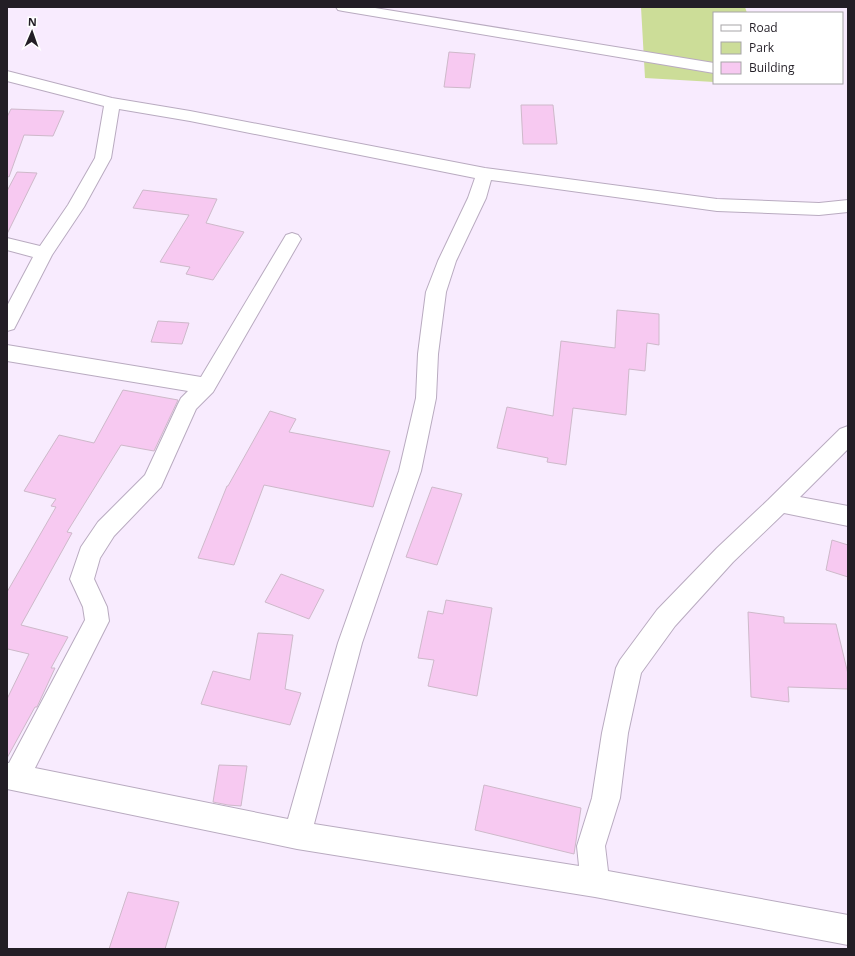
<svg xmlns="http://www.w3.org/2000/svg" width="855" height="956" viewBox="0 0 855 956" font-family="'Open Sans',sans-serif">
  <style>
    .green { fill: #ccdd98 }
    .building { fill: #f7c9f1; stroke: #ceb9ca }
    .lines { fill: none; stroke-linecap: round; stroke-linejoin: round }
    .minor-casing { stroke: #b9abc0; stroke-width: 2 }
    .minor { fill: #fff; fill-rule: evenodd }
  </style>
  <rect width="100%" height="100%" fill="#f8ebfe"/>
  <!-- green -->
  <polygon class="green" points="641,7 745,7 747,13 714,13 714,82 645,78"/>
  <!-- building -->
  <g class="building">
    <polygon points="449,52 475,54 470,88 444,87"/>
    <polygon points="521,105 553,105 557,144 523,144"/>
    <polygon points="11,109 64,111 53,136 24,135 9,177 7,176 7,117"/>
    <polygon points="17,172 37,173 7,234 7,191"/>
    <polygon points="143,190 217,199 206,223 244,232 213,280 186,274 190,267 160,262 189,215 133,208"/>
    <polygon points="617,310 659,314 659,345 647,343 645,371 629,369 626,415 573,408 566,465 547,462 548,458 497,448 507,407 553,416 561,341 615,348"/>
    <polygon points="158,321 189,323 182,344 151,342"/>
    <polygon points="123,390 178,400 154,451 121,445 67,532 72,533 21,625 68,637 51,668 55,668 37,707 35,707 7,758 7,699 29,654 8,649 7,651 7,592 56,507 51,506 56,499 24,491 59,435 94,443"/>
    <polygon points="270,411 296,419 289,432 390,451 373,507 264,485 234,565 198,558 227,486 228,486"/>
    <polygon points="432,487 462,494 437,565 406,557"/>
    <polygon points="832,540 848,545 848,577 826,570"/>
    <polygon points="281,574 324,590 309,619 265,602"/>
    <polygon points="446,600 492,608 477,696 428,686 434,660 418,658 428,611 443,614"/>
    <polygon points="748,612 784,617 784,623 836,624 848,674 848,689 788,687 789,702 751,697"/>
    <polygon points="258,633 293,635 285,689 301,693 290,725 201,704 213,671 250,680"/>
    <polygon points="219,765 247,766 241,806 228,805 213,802"/>
    <polygon points="484,785 581,808 574,854 475,830"/>
    <polygon points="128,892 179,902 165,949 109,949"/>
  </g>
  <g class="lines">
    <defs>
      <g id="minor">
        <polygon points="336,7 369,7 714,63 714,73 343,11 338,10"/>
        <polygon points="7,71 112,98 190,111 485,168 717,199 819,203 848,200 848,212 819,215 717,211 491,180 486,198 456,261 446,292 438,354 436,398 421,471 362,643 314,824 579,866 577,846 592,798 602,733 616,668 620,660 657,610 717,548 768,500 840,429 848,426 848,449 800,497 848,506 848,526 784,513 733,562 675,626 641,673 628,733 620,798 605,846 608,871 848,915 848,945 595,897 297,849 7,789 7,763 9,763 85,620 83,607 70,579 81,547 98,522 145,475 178,404 181,398 188,391 7,361 7,345 201,377 286,235 292,233 298,235 301,239 213,392 196,409 161,487 114,536 100,558 94,579 107,607 109,621 35,768 288,819 338,643 399,471 416,398 418,354 426,292 438,261 468,198 475,178 190,121 119,109 111,158 84,207 52,255 14,329 7,331 7,306 33,257 7,250 7,238 40,246 68,205 95,158 104,106 7,81"/>
      </g>
    </defs>
    <!-- minor casing -->
    <use href="#minor" class="minor-casing"/>
    <!-- minor -->
    <use href="#minor" class="minor"/>
  </g>
  <!-- border -->
  <rect width="855" height="956" fill="none" stroke="#231e26" stroke-width="16"/>
  <!-- legend -->
  <rect x="713" y="12" width="130" height="72" fill="#ffffff" stroke="#a7a5a8"/>
  <rect x="721" y="25" width="20" height="6" fill="#ffffff" stroke="#a7a5a8"/>
  <text x="749" y="32" font-size="12" fill="#231e26">Road</text>
  <rect x="721" y="42" width="20" height="12" fill="#ccdd98" stroke="#a7a5a8"/>
  <text x="749" y="52" font-size="12" fill="#231e26">Park</text>
  <rect x="721" y="62" width="20" height="12" fill="#f7c9f1" stroke="#a7a5a8"/>
  <text x="749" y="72" font-size="12" fill="#231e26">Building</text>
  <!-- north arrow -->
  <g transform="translate(32 32) rotate(2)" stroke="#ffffff" stroke-width="3" paint-order="stroke">
  <path d="M0-3L7 15L0 10L-7 15Z" fill="#231e26"/>
  <text y="-6" font-size="11" font-weight="bold" text-anchor="middle" fill="#231e26">N</text>
  </g>
</svg>
